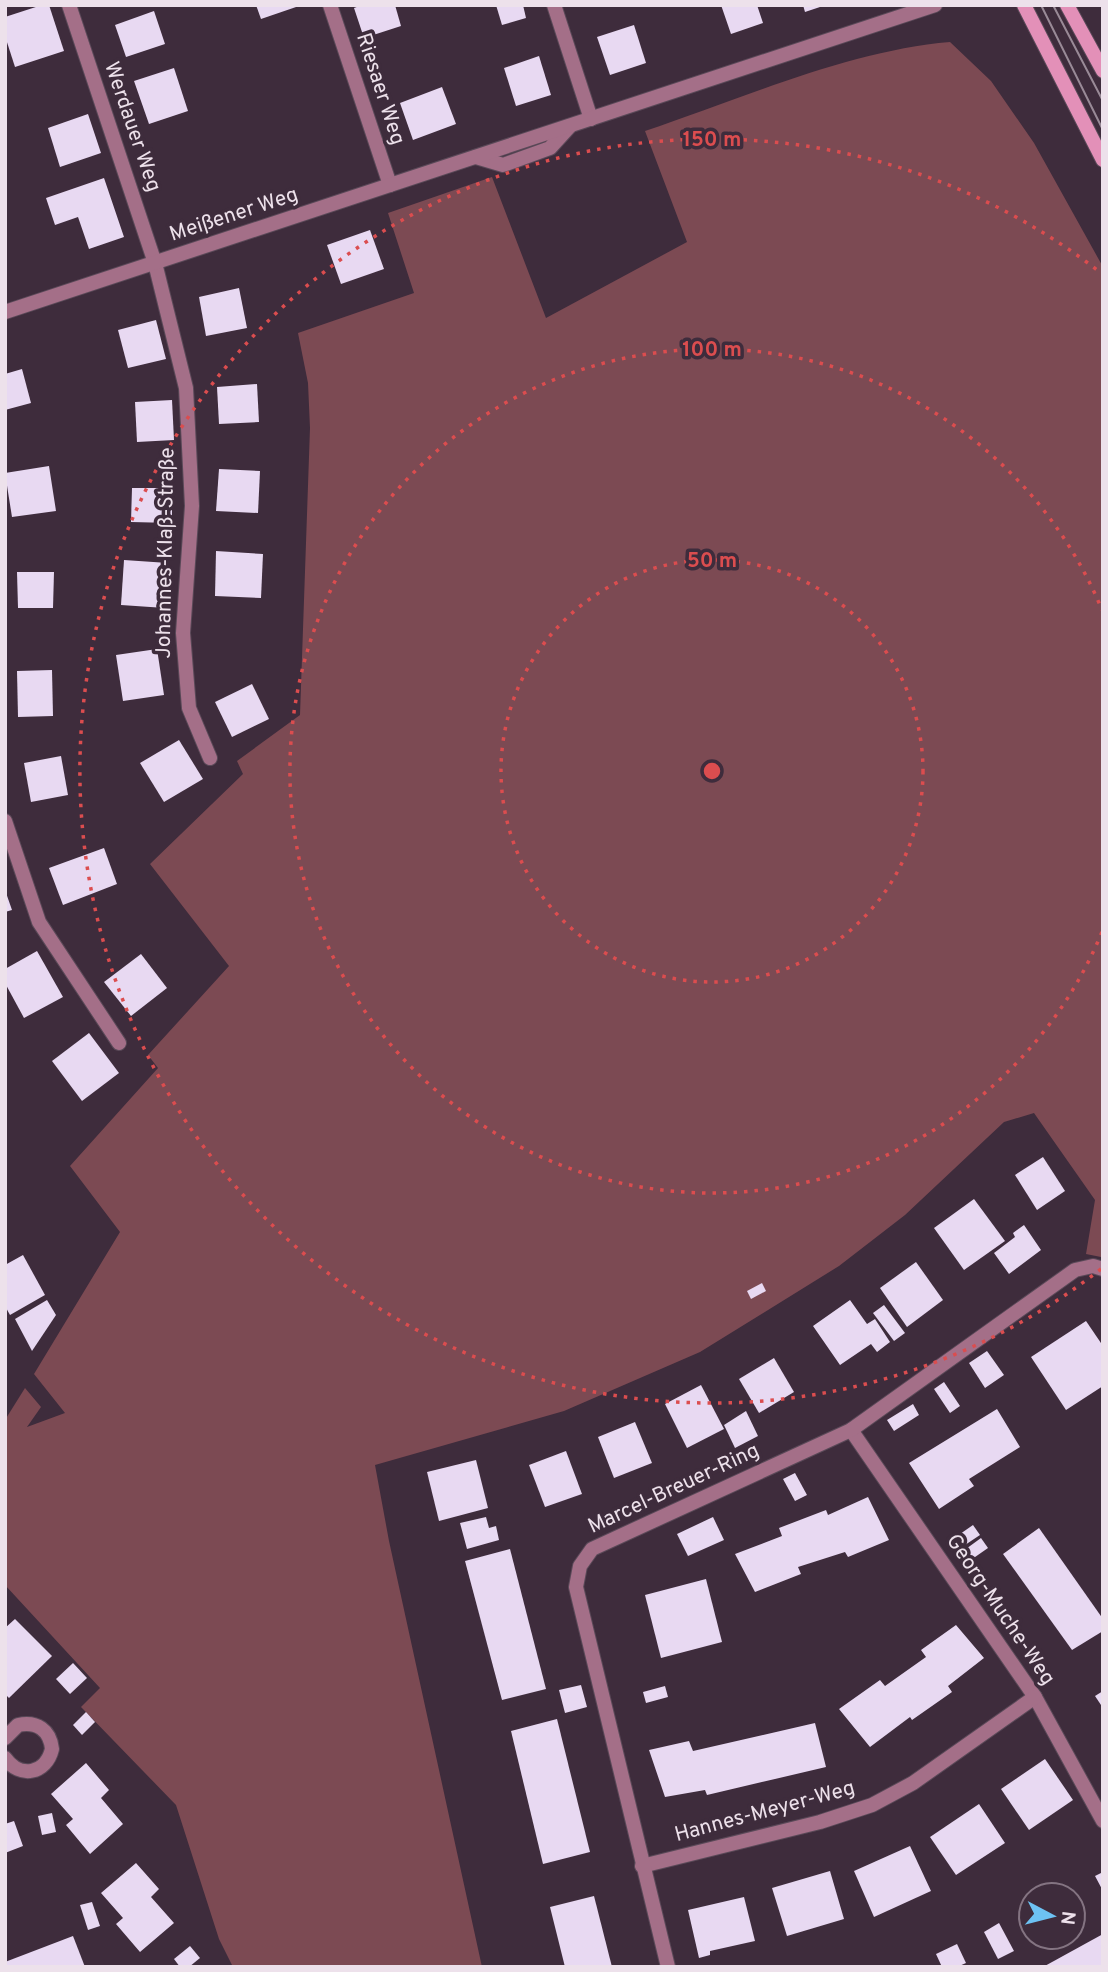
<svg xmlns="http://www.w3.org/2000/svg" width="1108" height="1972" viewBox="0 0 1108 1972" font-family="Overpass,sans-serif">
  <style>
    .green { fill: #7c4a53 }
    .building { fill: #e8d9f2 }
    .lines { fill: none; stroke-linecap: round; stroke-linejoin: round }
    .street-casing { stroke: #5a4958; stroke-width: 16 }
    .secondary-casing { stroke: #5a4958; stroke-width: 16 }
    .street { stroke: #a46f88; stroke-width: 14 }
    .secondary { stroke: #e390b8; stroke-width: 14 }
    .tram { stroke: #998a97; stroke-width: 2 }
    .ring { fill: none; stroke: #db4d4f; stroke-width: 3.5; stroke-dasharray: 3.5 7 }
    .labels { text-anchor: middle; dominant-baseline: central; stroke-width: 7; stroke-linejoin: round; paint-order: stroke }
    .street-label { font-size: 21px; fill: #ede1eb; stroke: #3e2c3c }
    .centre { fill: #db4d4f; stroke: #3e2c3c; stroke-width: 3.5 }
    .ring-label { font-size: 21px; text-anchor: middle; font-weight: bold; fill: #db4d4f; stroke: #3e2c3c; stroke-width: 7; stroke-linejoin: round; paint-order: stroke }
  </style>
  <rect width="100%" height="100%" fill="#3e2c3c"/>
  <!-- green -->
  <path class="green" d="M950 42 991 81 1034 143 1103 267 1101 1257 1086 1254 1095 1200 1034 1113 1004 1122 905 1215 839 1266 700 1352 564 1411 375 1465 389 1541 482 1967H233L219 1939 176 1805 81 1707 100 1688 5 1585V1420L25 1388 41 1407 27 1427 65 1413 34 1374 120 1232 70 1166 158 1068 148 1055 229 966 150 864 243 774 237 761 300 715 310 428 308 383 298 333 414 293 388 213 492 177 546 318 687 242 645 131C740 99 851 50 950 42Z"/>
  <!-- building -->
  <g class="building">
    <polygon points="42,5 49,5 64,51 15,67 5,36 5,17"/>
    <polygon points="256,5 299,5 299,6 261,19"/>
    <polygon points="362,5 395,5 401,26 364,38 354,8"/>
    <polygon points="496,5 523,5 526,18 502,25"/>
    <polygon points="721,5 757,5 763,23 731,34"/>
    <polygon points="803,5 823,5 823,6 805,12"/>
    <polygon points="154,11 165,44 126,57 115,25"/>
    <polygon points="634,25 646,63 610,75 597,37"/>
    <polygon points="539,56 551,95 516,106 504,68"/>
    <polygon points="174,68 188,111 149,124 134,81"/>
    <polygon points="442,87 456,124 413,140 400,103"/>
    <polygon points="88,114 101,153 60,167 48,128"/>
    <polygon points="104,178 124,237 89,249 78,217 55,225 46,198"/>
    <polygon points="370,230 384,269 341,284 327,245"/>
    <polygon points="239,288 247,328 206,336 199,297"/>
    <polygon points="156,320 166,359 128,368 118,330"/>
    <polygon points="22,369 31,403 5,410 5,374"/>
    <polygon points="257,384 259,422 219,424 217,387"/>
    <polygon points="172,400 174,440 137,442 135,402"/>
    <polygon points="49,466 56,511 12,517 5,473"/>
    <polygon points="219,469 260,471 258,513 216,511"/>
    <polygon points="132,488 172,488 172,523 131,522"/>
    <polygon points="216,551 263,554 261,598 215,596"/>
    <polygon points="124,560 168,563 165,608 121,605"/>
    <polygon points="17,572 54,572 53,608 18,608"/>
    <polygon points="157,649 164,695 123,701 116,655"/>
    <polygon points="52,670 53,716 18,717 17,671"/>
    <polygon points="252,684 269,719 232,737 215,702"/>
    <polygon points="179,740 203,779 164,802 140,763"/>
    <polygon points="61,756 68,795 31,802 24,763"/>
    <polygon points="104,848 117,884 63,905 49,868"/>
    <polygon points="5,890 12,910 5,912"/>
    <polygon points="37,951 63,997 24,1018 5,983 5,969"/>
    <polygon points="141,954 167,988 131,1016 104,982"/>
    <polygon points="89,1033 119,1073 82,1101 52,1061"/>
    <polygon points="1043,1157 1065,1191 1037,1210 1015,1175"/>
    <polygon points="974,1199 1005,1241 964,1270 934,1228"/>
    <polygon points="1024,1225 1041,1250 1009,1274 994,1253 1015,1237 1013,1233"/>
    <polygon points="23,1255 45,1295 10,1315 5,1306 5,1265"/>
    <polygon points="916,1262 943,1300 907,1327 880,1288"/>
    <polygon points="762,1283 766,1291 751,1299 747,1291"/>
    <polygon points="47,1300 56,1315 32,1351 15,1319"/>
    <polygon points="850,1300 867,1324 875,1319 890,1342 877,1352 871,1344 840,1365 813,1326"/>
    <polygon points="884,1305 905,1333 894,1341 873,1313"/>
    <polygon points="1086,1321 1103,1346 1103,1386 1066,1410 1031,1357"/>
    <polygon points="987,1351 1004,1375 985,1388 969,1363"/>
    <polygon points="774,1358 794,1392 759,1413 739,1379"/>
    <polygon points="944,1382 960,1406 950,1413 934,1389"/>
    <polygon points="701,1385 724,1429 687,1448 665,1404"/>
    <polygon points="913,1404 919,1415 894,1431 887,1420"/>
    <polygon points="997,1409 1020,1447 969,1479 974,1486 939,1509 909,1463"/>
    <polygon points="746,1411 758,1436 735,1448 724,1425"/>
    <polygon points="635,1422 652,1463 614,1478 598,1437"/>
    <polygon points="566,1451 582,1494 545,1507 529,1465"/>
    <polygon points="476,1460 488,1508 439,1521 427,1472"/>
    <polygon points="795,1473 807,1495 795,1501 783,1479"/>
    <polygon points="868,1497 889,1540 848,1557 845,1552 798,1567 801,1574 755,1592 735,1554 782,1536 779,1528 826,1510 828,1515"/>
    <polygon points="486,1517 489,1528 496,1526 499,1540 467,1549 460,1523"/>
    <polygon points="713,1517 724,1540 688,1556 677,1534"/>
    <polygon points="973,1525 980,1535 956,1551 950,1541"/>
    <polygon points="1039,1528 1103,1619 1103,1631 1072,1650 1003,1554"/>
    <polygon points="981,1538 988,1548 965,1564 959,1554"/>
    <polygon points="510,1549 546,1689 502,1700 465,1561"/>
    <polygon points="706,1579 722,1642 661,1658 645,1595"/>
    <polygon points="15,1619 52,1656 9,1698 5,1694 5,1628"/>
    <polygon points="956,1625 984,1658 948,1686 952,1692 912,1720 910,1717 870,1747 839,1709 880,1680 885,1686 926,1657 921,1650"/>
    <polygon points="73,1663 87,1678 70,1694 56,1679"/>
    <polygon points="581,1685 587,1707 565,1713 559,1690"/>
    <polygon points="665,1686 668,1697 646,1703 643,1692"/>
    <polygon points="1103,1691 1103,1708 1095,1696"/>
    <polygon points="86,1712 95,1722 82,1735 73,1725"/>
    <polygon points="557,1719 590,1852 543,1864 511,1731"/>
    <polygon points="815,1723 826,1767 707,1795 705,1790 665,1797 649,1750 689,1741 693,1751"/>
    <polygon points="1045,1759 1073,1800 1029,1830 1001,1789"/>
    <polygon points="86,1763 109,1790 101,1798 123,1824 90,1854 66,1825 73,1819 51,1794"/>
    <polygon points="979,1804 1005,1843 956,1875 930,1837"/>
    <polygon points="52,1813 56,1832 42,1835 38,1816"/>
    <polygon points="14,1821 23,1846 5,1853 5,1824"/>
    <polygon points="910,1846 931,1891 874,1917 854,1871"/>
    <polygon points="136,1863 159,1889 151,1897 174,1923 140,1952 116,1924 123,1918 101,1893"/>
    <polygon points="830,1871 844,1919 787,1936 772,1888"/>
    <polygon points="1103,1872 1103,1891 1095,1876"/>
    <polygon points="594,1896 612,1967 565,1967 550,1907"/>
    <polygon points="744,1897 755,1941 710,1951 710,1955 699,1958 688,1910"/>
    <polygon points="92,1902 100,1926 88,1930 80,1905"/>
    <polygon points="999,1923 1014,1951 998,1959 984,1932"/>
    <polygon points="1103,1934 1103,1967 1043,1967"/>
    <polygon points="73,1936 85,1967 5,1967 5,1962"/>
    <polygon points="957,1944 966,1963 957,1967 942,1967 936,1954"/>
    <polygon points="190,1946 200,1958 189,1967 180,1967 174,1959"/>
  </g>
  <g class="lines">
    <defs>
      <g id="street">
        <polyline points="69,5 155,263 186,388 192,506 183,633 189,708 210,758"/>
        <polyline points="330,5 390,185"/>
        <polyline points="554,5 591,119"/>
        <polyline points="476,157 503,165 550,148 570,126"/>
        <polyline points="5,312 935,5"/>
        <polyline points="5,821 39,922 119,1043"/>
        <polyline points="851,1430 1035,1697 1103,1821"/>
        <path d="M5 1738 18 1725C37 1721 50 1730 52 1749 46 1774 20 1779 5 1758"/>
        <polyline points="642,1866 820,1822 872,1805 913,1783 1035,1697"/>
        <polyline points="668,1967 576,1587 580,1566 592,1549 851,1430 1075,1270 1093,1266 1103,1269"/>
      </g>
      <g id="secondary">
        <polyline points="1024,5 1103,160"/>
        <polyline points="1067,5 1103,71"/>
      </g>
    </defs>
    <!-- street casing -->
    <use href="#street" class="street-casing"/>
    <!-- secondary casing -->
    <use href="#secondary" class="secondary-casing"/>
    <!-- street -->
    <use href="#street" class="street"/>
    <!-- secondary -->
    <use href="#secondary" class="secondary"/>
    <!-- tram -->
    <g class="tram">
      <polyline points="1041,5 1103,130"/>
      <polyline points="1053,5 1103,101"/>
    </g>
  </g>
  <!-- distance rings -->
  <g class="ring">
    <circle cx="712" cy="771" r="211"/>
    <path d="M1102 932A422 422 0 1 1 1102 610"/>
    <path d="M1101 1269A632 632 0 1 1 1101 273"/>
  </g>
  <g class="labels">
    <!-- street labels -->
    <g class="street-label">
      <text transform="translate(380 89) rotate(72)">Riesaer Weg</text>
      <text transform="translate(132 127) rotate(71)">Werdauer Weg</text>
      <text transform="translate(234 215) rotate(-18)">Meißener Weg</text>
      <text transform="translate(166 553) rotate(-89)">Johannes-Klaß-Straße</text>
      <text transform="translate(674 1489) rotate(-25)">Marcel-Breuer-Ring</text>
      <text transform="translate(1000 1610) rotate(56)">Georg-Muche-Weg</text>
      <text transform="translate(765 1812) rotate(-15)">Hannes-Meyer-Weg</text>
    </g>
  </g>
  <circle cx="712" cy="771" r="10" class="centre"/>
  <g class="ring-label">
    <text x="712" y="146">150 m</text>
    <text x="712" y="356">100 m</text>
    <text x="712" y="567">50 m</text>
  </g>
  <!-- border -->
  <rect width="1108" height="1972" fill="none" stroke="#ede1eb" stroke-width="14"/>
  <!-- north arrow -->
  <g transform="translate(1052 1916) rotate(97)"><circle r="33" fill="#3e2c3c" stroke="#847482" stroke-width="2"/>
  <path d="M0-5L12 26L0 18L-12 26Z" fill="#6dc2f3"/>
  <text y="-10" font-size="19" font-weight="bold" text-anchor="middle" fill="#ede1eb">N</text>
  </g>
</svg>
